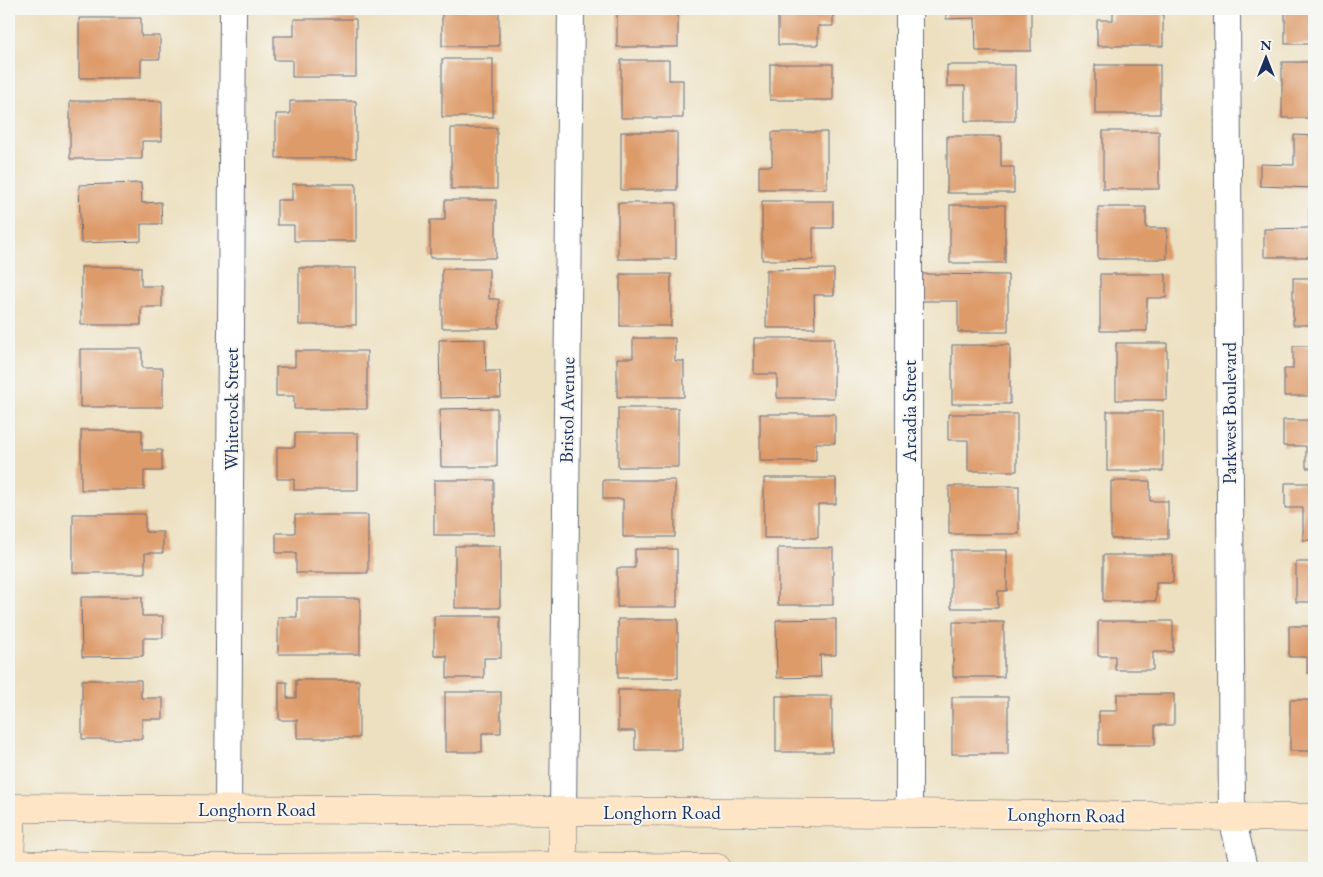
<svg xmlns="http://www.w3.org/2000/svg" width="1323" height="877" viewBox="0 0 1323 877" font-family="'EB Garamond',serif">
  <style>
    .building { fill: #de9b6a }
    .lines { fill: none; stroke-linecap: round; stroke-linejoin: round }
    .street-casing { stroke: #646d80; stroke-width: 28 }
    .secondary-casing { stroke: #646d80; stroke-width: 29 }
    .street { stroke: #fff; stroke-width: 26 }
    .secondary { stroke: #fde5c5; stroke-width: 28 }
    .labels { text-anchor: middle; dominant-baseline: central; stroke-width: 4; stroke-linejoin: round; paint-order: stroke }
    .street-label { font-size: 19px; fill: #1b2f5e; stroke: #f6f6f2 }
  </style>
  <rect width="100%" height="100%" fill="#f6f6f2"/>
  <filter id="ink" filterUnits="userSpaceOnUse"><feTurbulence type="fractalNoise" baseFrequency=".02" numOctaves="2"/><feDisplacementMap in="SourceGraphic" scale="10" xChannelSelector="R" yChannelSelector="G"/><feConvolveMatrix kernelMatrix="1 2 1 2 8 2 1 2 1" color-interpolation-filters="sRGB"/></filter>
  <filter id="wash" filterUnits="userSpaceOnUse"><feTurbulence type="fractalNoise" baseFrequency=".0096" numOctaves="4" result="noise"/><feDisplacementMap in="SourceGraphic" scale="20" xChannelSelector="R" yChannelSelector="G"/><feGaussianBlur stdDeviation="1.12" result="paint"/><feColorMatrix in="noise" values="0 0 0 0 0 0 0 0 0 0 0 0 0 0 0 0 0 1.4 0 .05"/><feComposite in="paint" operator="in"/></filter>
  <g filter="url(#wash)">
    <rect width="100%" height="100%" fill="#ede0c0"/>
    <g id="blocks">
      <!-- building -->
      <g class="building">
        <rect x="442" y="9" width="57" height="37"/>
        <rect x="617" y="9" width="61" height="38"/>
        <polygon points="778,9 833,9 833,26 818,26 818,45 778,45"/>
        <polygon points="946,9 1031,9 1031,51 976,51 975,18 946,19"/>
        <polygon points="1113,9 1163,9 1163,46 1097,46 1097,20 1113,20"/>
        <rect x="1285" y="9" width="29" height="35"/>
        <polygon points="79,18 141,18 141,36 160,36 160,59 141,59 141,78 79,78"/>
        <polygon points="294,19 356,19 356,77 292,77 292,60 274,60 274,36 294,36"/>
        <rect x="442" y="59" width="51" height="58"/>
        <polygon points="621,60 669,60 669,80 683,80 683,118 621,118"/>
        <rect x="1282" y="62" width="32" height="56"/>
        <rect x="770" y="64" width="63" height="36"/>
        <polygon points="947,65 1015,65 1015,121 965,121 965,86 947,86"/>
        <rect x="1095" y="65" width="65" height="49"/>
        <polygon points="70,101 162,101 162,141 142,141 142,159 70,159"/>
        <polygon points="290,101 356,101 356,158 276,158 276,114 290,114"/>
        <rect x="451" y="128" width="46" height="61"/>
        <rect x="1103" y="131" width="56" height="58"/>
        <rect x="621" y="132" width="56" height="58"/>
        <polygon points="772,132 827,132 827,189 759,189 759,166 772,166"/>
        <polygon points="1294,135 1314,136 1314,188 1260,186 1260,164 1294,165"/>
        <polygon points="947,136 1001,136 1001,167 1014,167 1014,193 947,193"/>
        <polygon points="141,183 142,203 161,202 162,224 141,224 141,241 81,243 79,185"/>
        <polygon points="292,184 356,184 356,241 294,241 294,225 277,225 277,200 292,200"/>
        <polygon points="445,200 496,200 496,258 430,258 430,220 445,220"/>
        <polygon points="762,201 833,201 833,228 813,228 813,260 762,260"/>
        <rect x="618" y="203" width="58" height="56"/>
        <rect x="950" y="205" width="55" height="58"/>
        <polygon points="1098,207 1146,207 1146,228 1167,228 1167,259 1098,259"/>
        <polygon points="1309,209 1314,209 1314,257 1264,257 1264,229 1309,228"/>
        <polygon points="81,267 141,267 141,286 162,286 162,307 141,307 141,325 81,325"/>
        <rect x="299" y="268" width="57" height="57"/>
        <polygon points="442,269 489,269 489,299 499,299 499,328 442,328"/>
        <polygon points="834,269 834,295 814,295 815,328 766,328 766,270"/>
        <rect x="620" y="274" width="51" height="52"/>
        <polygon points="922,274 1008,275 1008,332 958,332 958,301 922,301"/>
        <polygon points="1100,274 1166,274 1166,298 1147,298 1147,331 1100,331"/>
        <rect x="1293" y="278" width="21" height="47"/>
        <polygon points="633,338 675,338 675,361 684,361 684,397 617,397 617,358 633,358"/>
        <polygon points="754,338 834,338 834,398 777,398 777,374 754,374"/>
        <polygon points="485,339 486,371 500,371 501,397 440,398 439,340"/>
        <rect x="1116" y="343" width="51" height="57"/>
        <rect x="952" y="345" width="58" height="59"/>
        <polygon points="1293,346 1314,346 1314,396 1284,396 1284,369 1293,369"/>
        <polygon points="80,349 142,349 142,368 163,368 163,407 80,407"/>
        <polygon points="295,351 367,351 367,409 294,409 294,396 276,396 276,367 295,367"/>
        <polygon points="497,408 497,467 441,467 440,409"/>
        <rect x="618" y="408" width="60" height="59"/>
        <rect x="1107" y="411" width="56" height="60"/>
        <polygon points="760,414 835,414 835,443 816,443 816,461 760,461"/>
        <polygon points="948,414 1017,414 1017,471 968,471 968,440 948,440"/>
        <polygon points="1283,420 1314,420 1314,468 1306,468 1306,446 1283,446"/>
        <polygon points="81,430 142,430 142,450 162,450 162,471 144,471 144,490 81,490"/>
        <polygon points="295,433 358,433 358,490 294,490 294,479 277,479 277,447 295,447"/>
        <polygon points="764,478 836,478 836,504 818,504 818,538 764,538"/>
        <rect x="434" y="480" width="60" height="55"/>
        <polygon points="603,480 675,480 675,537 623,537 623,499 603,499"/>
        <polygon points="1111,481 1150,481 1150,501 1168,501 1168,539 1111,539"/>
        <polygon points="1285,483 1314,483 1314,540 1303,540 1303,508 1285,508"/>
        <rect x="949" y="486" width="70" height="48"/>
        <polygon points="73,514 145,514 145,532 163,532 163,553 145,553 145,573 73,573"/>
        <polygon points="295,515 368,515 368,573 296,573 296,553 276,553 276,533 295,533"/>
        <rect x="455" y="546" width="45" height="62"/>
        <rect x="778" y="548" width="55" height="57"/>
        <polygon points="635,549 677,549 677,607 617,607 617,568 635,568"/>
        <polygon points="951,550 1007,550 1007,591 998,591 998,608 951,608"/>
        <polygon points="1103,555 1173,555 1173,583 1156,583 1156,601 1103,601"/>
        <rect x="1296" y="562" width="18" height="40"/>
        <polygon points="81,597 142,597 142,616 163,616 163,638 143,638 143,656 82,657"/>
        <polygon points="297,598 360,598 360,654 278,654 278,617 297,617"/>
        <polygon points="434,616 501,616 501,658 484,658 484,678 447,678 447,656 434,656"/>
        <rect x="618" y="619" width="60" height="59"/>
        <polygon points="836,619 836,655 820,655 821,677 777,678 776,620"/>
        <polygon points="1098,621 1173,621 1173,652 1153,652 1153,670 1115,670 1115,656 1098,656"/>
        <rect x="953" y="622" width="51" height="55"/>
        <polygon points="1289,626 1314,626 1314,673 1307,673 1307,657 1289,657"/>
        <polygon points="82,680 141,680 141,698 163,698 163,719 142,719 142,739 82,739"/>
        <polygon points="296,680 359,680 359,738 297,738 297,720 279,720 279,682 287,682 287,698 296,698"/>
        <polygon points="618,690 682,690 682,750 635,750 635,731 618,731"/>
        <polygon points="445,692 501,692 501,733 482,733 482,752 445,752"/>
        <polygon points="1117,694 1174,694 1174,725 1155,725 1155,745 1099,745 1099,711 1117,711"/>
        <rect x="776" y="696" width="56" height="56"/>
        <rect x="952" y="697" width="56" height="57"/>
        <rect x="1290" y="700" width="24" height="51"/>
      </g>
    </g>
  </g>
  <g filter="url(#ink)">
    <use href="#blocks" fill-opacity="0" stroke="#646d80" stroke-width="1"/>
    <g class="lines">
      <defs>
        <g id="street">
          <polyline points="909,9 909,813"/>
          <polyline points="1227,9 1232,818 1244,868"/>
          <polyline points="228,809 233,9"/>
          <polyline points="563,812 571,9"/>
        </g>
        <g id="secondary">
          <polyline points="9,808 909,813 1314,818"/>
          <polyline points="563,812 563,866"/>
          <polyline points="9,864 205,868 563,866 717,868"/>
          <polyline points="10,864 12,808"/>
        </g>
      </defs>
      <!-- street casing -->
      <use href="#street" class="street-casing"/>
      <!-- secondary casing -->
      <use href="#secondary" class="secondary-casing"/>
      <!-- street -->
      <use href="#street" class="street"/>
      <!-- secondary -->
      <use href="#secondary" class="secondary"/>
    </g>
  </g>
  <g class="labels">
    <!-- street labels -->
    <g class="street-label">
      <text transform="translate(231 409) rotate(-90)">Whiterock Street</text>
      <text transform="translate(567 410) rotate(-89)">Bristol Avenue</text>
      <text transform="translate(909 411) rotate(-90)">Arcadia Street</text>
      <text transform="translate(1229 413) rotate(-90)">Parkwest Boulevard</text>
      <text x="257" y="809">Longhorn Road</text>
      <text x="662" y="812">Longhorn Road</text>
      <text transform="translate(1066 815) rotate(1)">Longhorn Road</text>
    </g>
  </g>
  <!-- margin -->
  <rect width="1323" height="877" fill="none" stroke="#f6f6f2" stroke-width="30"/>
  <!-- north arrow -->
  <g transform="translate(1266 58)" stroke="#f6f6f2" stroke-width="4" paint-order="stroke">
  <path d="M0-4L9 19L0 12L-9 19Z" fill="#1b2f5e"/>
  <text y="-8" font-size="14" font-weight="bold" text-anchor="middle" fill="#1b2f5e">N</text>
  </g>
</svg>
